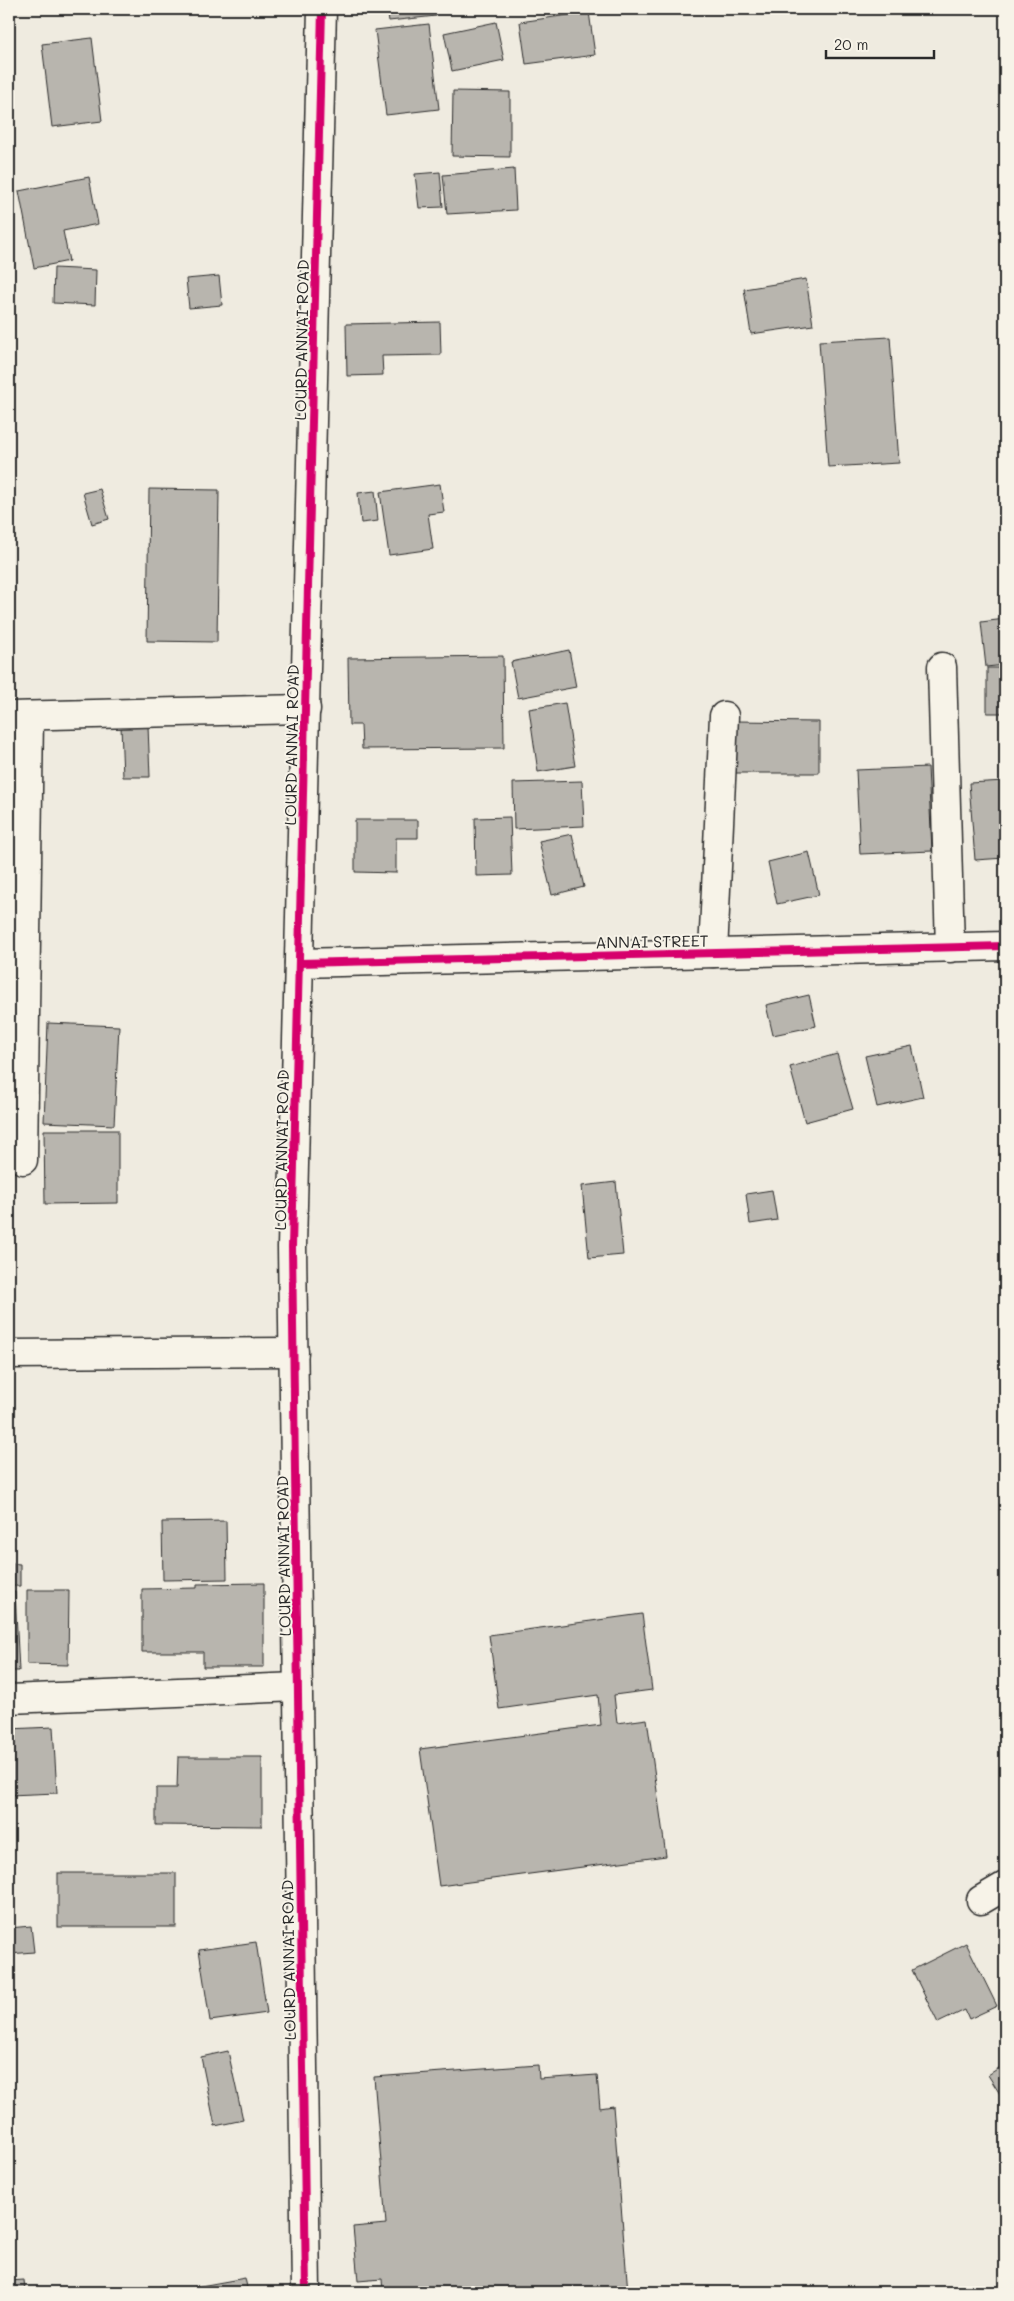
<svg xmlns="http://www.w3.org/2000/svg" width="1014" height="2301" viewBox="0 0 1014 2301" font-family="Mali,sans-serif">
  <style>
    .building { fill: #b8b5ae; stroke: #2b2b2b }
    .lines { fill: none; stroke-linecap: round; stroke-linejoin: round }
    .minor-casing { stroke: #2b2b2b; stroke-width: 31 }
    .minor { stroke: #f7f3e8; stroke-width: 28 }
    .cycleway-casing { stroke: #f7f3e8; stroke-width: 11 }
    .cycleway { stroke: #d6006c; stroke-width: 8 }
    .labels { text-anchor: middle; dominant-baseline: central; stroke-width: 4; stroke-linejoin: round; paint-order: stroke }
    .street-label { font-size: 16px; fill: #2b2b2b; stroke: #f7f3e8 }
  </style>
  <rect width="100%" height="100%" fill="#efebe0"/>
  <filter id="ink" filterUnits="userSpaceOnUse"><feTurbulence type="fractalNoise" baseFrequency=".02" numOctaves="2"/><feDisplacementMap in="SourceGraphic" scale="10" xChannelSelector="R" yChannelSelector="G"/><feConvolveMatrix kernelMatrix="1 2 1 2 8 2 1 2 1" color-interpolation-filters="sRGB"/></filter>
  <g filter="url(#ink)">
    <!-- building -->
    <g class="building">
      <polygon points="387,9 435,9 436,16 389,21"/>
      <polygon points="545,9 597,9 545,12"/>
      <polygon points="589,12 595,55 526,64 520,22"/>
      <polygon points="496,22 504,60 452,71 444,33"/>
      <polygon points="429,24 439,109 386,115 375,30"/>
      <polygon points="92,38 102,121 52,127 42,44"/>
      <polygon points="453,91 510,92 510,157 452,156"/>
      <polygon points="514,169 516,210 447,214 443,175"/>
      <polygon points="440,172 443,207 419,208 415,174"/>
      <polygon points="89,177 98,224 63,231 69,261 34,268 19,191"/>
      <polygon points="54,268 96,270 95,305 53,303"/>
      <polygon points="219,276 222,305 189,308 186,279"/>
      <polygon points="806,279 813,325 751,334 744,289"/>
      <polygon points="440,322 441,355 382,356 383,375 347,376 346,324"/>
      <polygon points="890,337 899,463 828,467 819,341"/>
      <polygon points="440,484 444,512 428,514 433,549 389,555 380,492"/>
      <polygon points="100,489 109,519 92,524 83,493"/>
      <polygon points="149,489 219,490 217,642 147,641"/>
      <polygon points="375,491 378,521 361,523 358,493"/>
      <polygon points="1005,619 1005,665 986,667 981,622"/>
      <polygon points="569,650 576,687 518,698 511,662"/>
      <polygon points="503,656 504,748 362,749 361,725 349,725 348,658"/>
      <rect x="987" y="668" width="18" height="45"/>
      <polygon points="565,703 575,766 538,772 529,709"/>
      <polygon points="735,721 819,722 819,773 735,773"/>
      <polygon points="121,726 148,726 150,777 123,777"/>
      <polygon points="928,767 932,851 860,854 856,770"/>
      <polygon points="582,781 584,826 514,829 513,783"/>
      <polygon points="1005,781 1005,858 975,860 969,783"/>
      <polygon points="510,817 512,875 476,876 475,818"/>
      <polygon points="355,820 418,820 418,838 396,838 396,873 355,872"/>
      <polygon points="572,834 584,887 552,895 539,841"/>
      <polygon points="809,852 819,895 777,904 768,862"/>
      <polygon points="809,995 816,1026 773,1035 766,1005"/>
      <polygon points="48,1023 119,1026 114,1125 44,1122"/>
      <polygon points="9,1026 15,1027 12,1087 9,1087"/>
      <polygon points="912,1046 923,1097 877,1107 865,1056"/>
      <polygon points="837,1054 853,1109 805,1122 790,1067"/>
      <polygon points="44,1130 118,1130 118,1203 45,1204"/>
      <polygon points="616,1182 623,1255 589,1258 582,1186"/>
      <polygon points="772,1190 777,1220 750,1224 746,1194"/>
      <polygon points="226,1521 227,1579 163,1580 162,1522"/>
      <polygon points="9,1563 20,1564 20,1586 9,1586"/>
      <polygon points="264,1583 264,1667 203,1667 203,1652 142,1652 142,1589 197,1588 197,1584"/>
      <polygon points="27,1590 69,1590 68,1665 27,1664"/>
      <polygon points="9,1592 15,1592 19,1671 9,1671"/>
      <polygon points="642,1614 652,1690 614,1695 617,1723 647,1719 666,1856 439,1886 420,1749 601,1725 598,1695 499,1709 489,1635"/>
      <polygon points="53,1727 57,1793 9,1795 9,1729"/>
      <polygon points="178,1757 262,1757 262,1826 156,1825 156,1788 177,1788"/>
      <rect x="58" y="1873" width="118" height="54"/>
      <polygon points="31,1926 34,1952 9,1954 9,1928"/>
      <polygon points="256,1942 267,2013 210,2021 199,1950"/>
      <polygon points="966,1943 997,2006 969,2019 965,2010 938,2023 912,1970"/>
      <polygon points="228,2051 243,2120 215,2126 201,2057"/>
      <polygon points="1005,2064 1005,2102 988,2075"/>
      <polygon points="538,2065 539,2079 597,2075 600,2108 613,2106 628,2292 383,2292 382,2279 358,2281 353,2227 386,2224 374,2077"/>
      <polygon points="245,2278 248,2292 173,2291"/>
      <polygon points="24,2280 25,2292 9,2292 9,2281"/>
    </g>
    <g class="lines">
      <defs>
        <g id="minor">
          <polyline points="942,667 950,948"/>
          <polyline points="9,716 306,709"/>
          <polyline points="713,953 724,716"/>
          <polyline points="299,963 1005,946"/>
          <polyline points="23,1160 29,716"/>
          <polyline points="9,1354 294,1352"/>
          <polyline points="9,1699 298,1687"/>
          <polyline points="981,1900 1005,1886"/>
          <polyline points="306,2292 292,1247 322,9"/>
        </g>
      </defs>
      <!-- minor casing -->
      <use href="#minor" class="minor-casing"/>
      <!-- minor -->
      <use href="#minor" class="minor"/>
      <defs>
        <g id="cycleway">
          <polyline points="299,963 1005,946"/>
          <polyline points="306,2292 292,1247 322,9"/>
        </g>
      </defs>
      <!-- cycleway casing -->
      <use href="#cycleway" class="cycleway-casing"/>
      <!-- cycleway -->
      <use href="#cycleway" class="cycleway"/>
    </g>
  </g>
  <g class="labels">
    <!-- street labels -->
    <g class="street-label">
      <text transform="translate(301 340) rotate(-89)">LOURD ANNAI ROAD</text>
      <text transform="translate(291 745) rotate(-89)">LOURD ANNAI ROAD</text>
      <text transform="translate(652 941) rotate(-1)">ANNAI STREET</text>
      <text transform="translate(281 1150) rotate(-89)">LOURD ANNAI ROAD</text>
      <text transform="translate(283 1556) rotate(-91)">LOURD ANNAI ROAD</text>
      <text transform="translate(288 1960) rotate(-91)">LOURD ANNAI ROAD</text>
    </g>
  </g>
  <!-- margin -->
  <rect width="1014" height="2301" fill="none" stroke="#f7f3e8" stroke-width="30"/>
  <rect x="15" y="15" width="984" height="2271" fill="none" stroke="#2b2b2b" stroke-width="2" filter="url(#ink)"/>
  <!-- scale -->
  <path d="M826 50v8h108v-8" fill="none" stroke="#2b2b2b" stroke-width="2.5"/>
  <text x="834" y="50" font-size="15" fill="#2b2b2b" stroke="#f7f3e8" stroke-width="4" paint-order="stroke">20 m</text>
</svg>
